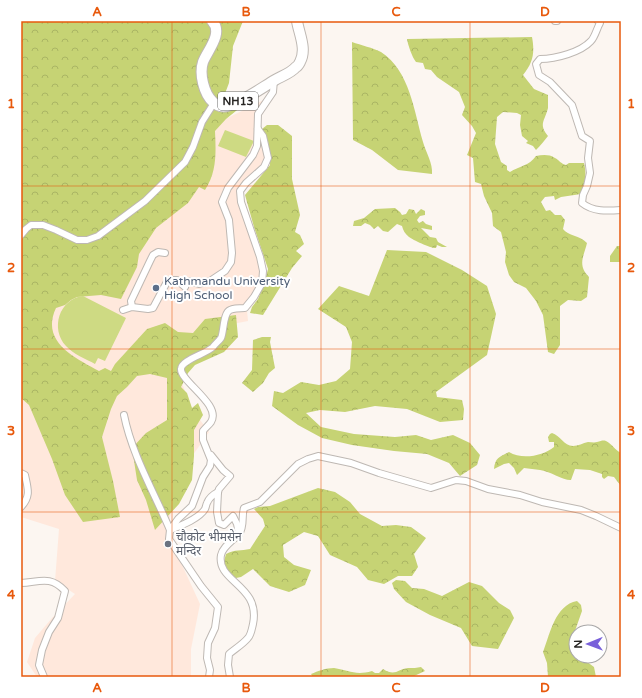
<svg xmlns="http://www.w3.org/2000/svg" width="642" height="698" viewBox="0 0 642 698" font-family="'Varela Round','Noto Sans Devanagari',sans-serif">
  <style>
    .education { fill: #ffe8dc }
    .forest { fill: url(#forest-crowns) }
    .pitch { fill: #ceda83 }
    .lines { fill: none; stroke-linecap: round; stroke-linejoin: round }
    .minor-casing { stroke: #beb8b3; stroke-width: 8 }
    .trunk-casing { stroke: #beb8b3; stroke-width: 12 }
    .minor { stroke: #fff; stroke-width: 6 }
    .trunk { stroke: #fff; stroke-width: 10 }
    .grid { fill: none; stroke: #e8590c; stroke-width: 1; stroke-opacity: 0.55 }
    .service-dot { fill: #5c6f8a; stroke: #fff; stroke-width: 1.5 }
    .worship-dot { fill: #6b7280; stroke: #fff; stroke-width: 1.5 }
    .labels { text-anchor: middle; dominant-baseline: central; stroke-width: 4; stroke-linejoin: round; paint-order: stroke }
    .shield { fill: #fff; stroke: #676664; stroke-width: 1 }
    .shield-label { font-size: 11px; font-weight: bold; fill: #262422 }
    .service-label { font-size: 12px; fill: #4e5e75; stroke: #fff; text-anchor: start }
    .worship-label { font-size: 12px; fill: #5b616d; stroke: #fff; text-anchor: start }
    .neatline { fill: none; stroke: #e8590c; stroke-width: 1.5 }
    .grid-label { font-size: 13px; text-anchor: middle; font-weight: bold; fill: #e8590c }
  </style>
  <defs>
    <pattern id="forest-crowns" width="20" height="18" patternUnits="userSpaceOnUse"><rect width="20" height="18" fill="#c6d374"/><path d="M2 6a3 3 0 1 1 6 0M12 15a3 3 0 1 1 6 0" fill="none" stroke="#aab564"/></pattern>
  </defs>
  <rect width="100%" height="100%" fill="#fcf6f1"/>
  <!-- education -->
  <polygon class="education" points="270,97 258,121 267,161 249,183 240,197 264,275 247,310 248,321 217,327 178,373 192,409 209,432 186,465 166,530 200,604 191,649 191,677 37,677 27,662 35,638 52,618 75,594 55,581 59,529 21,517 21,226 207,128"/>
  <!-- forest -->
  <g class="forest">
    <path d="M21 21H243L233 46 229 83 218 112 252 98 226 119 215 131C216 152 217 172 205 190L199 187 188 203 156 228 139 254 137 267 121 299 101 295 77 297 71 300 65 305 56 308C40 342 75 358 99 371L105 368 111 371 115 364 147 329 165 323 178 332 193 333 205 319 236 315 238 337 224 352 195 365 188 373 181 387 187 393 192 408 198 403 203 415 194 430V456L192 480 179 504 155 530 146 500 137 480 132 448 146 433 167 420V378L150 374 137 376 127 387 117 396 111 409 102 437 113 481 120 517 83 522 65 495 52 459 29 405 21 398Z"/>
    <path d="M532 37C535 53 533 63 523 75L534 89 548 95C548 100 548 104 548 108 545 121 538 124 548 136 545 140 540 146 536 150L533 146 526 143 528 141 522 136 520 125 521 115 517 113 503 112 497 117 495 144 501 162 507 166V170L510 172C519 166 529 166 536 156 542 155 549 154 555 158 559 160 561 164 566 165L569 163H584C587 175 585 183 581 194L561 197 555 200 554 196 545 197 541 202 546 211 550 210 555 215H561L565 220 563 229C568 236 580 235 587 243 584 256 577 265 589 277L587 297 581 301 568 300 560 306V345L554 354 548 352 543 315 536 301 526 288 514 282 509 275 505 262 506 252 501 232 493 226 492 213 484 196 481 184 475 182 473 158 467 155 476 133 472 126 462 115 465 107 459 92 437 77 431 70 425 69 423 63 416 62C412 57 408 45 407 39Z"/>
    <path d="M352 42C361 45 373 48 381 52 410 71 414 111 423 142 426 153 433 163 432 174L398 170 372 150 353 140Z"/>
    <polygon points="267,125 278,125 292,136 292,179 300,215 295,232 300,235 304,244 296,251 302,256 292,268 263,315 250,313 252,307 258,299 264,284 268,269 254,227 245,195 270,165 268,141 262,129"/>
    <path d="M395 208 400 212 402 215 406 214 409 209 414 210 416 214 421 209 425 211V215L420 216 417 220 419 223 423 221 426 224 432 226V230L421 228 430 237 436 238 438 242 447 247H442L437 245 436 248C432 249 413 240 409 237 405 234 403 230 402 226L397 224 388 232 383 231 378 226 374 229 370 225 365 223 361 226H353L354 221 364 218 375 209Z"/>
    <polygon points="617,246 621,246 621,262 610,262 610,256"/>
    <polygon points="387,250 426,252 462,270 487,286 496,314 487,355 436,392 437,397 462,400 464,409 463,420 440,422 407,409 375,406 345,412 320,410 306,413 321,427 354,434 395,437 416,435 431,440 453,435 470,443 480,455 477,465 460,476 449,463 427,454 394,451 352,445 322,438 298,425 272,406 274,391 283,393 301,382 319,385 336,381 350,369 352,342 346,327 318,309 339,286 369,296"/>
    <polygon points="262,337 271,337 270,342 275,368 269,373 263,383 253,392 242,383 252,370 253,340"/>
    <path d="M552 433C560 435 564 446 573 446 578 446 583 443 588 442 591 442 594 443 597 442 601 441 603 440 606 441 612 444 615 450 621 453V486L614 477 608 476 604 479 602 477V474L590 470 575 469 571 480C565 481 549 471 540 470 535 469 529 469 524 468L517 475 514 468 509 463 504 464 494 469C495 458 499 457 509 452 522 460 543 456 554 447V442H549L548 437 550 434Z"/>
    <path d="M318 488 335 492 350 502 360 514 382 526 396 525 411 527 426 538 414 554 418 567 412 576H398L384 584 368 580 357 567 330 555 318 536 304 532 283 545 284 557 294 565 311 570 305 585 289 592 270 586 253 569 241 577 236 578 226 572 223 565 226 554C235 549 241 551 250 549L265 526 263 519 254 509 258 507 270 506Z"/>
    <polygon points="396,580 405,581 412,588 424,589 442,596 469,582 482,586 499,603 510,610 514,618 498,649 472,646 461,628 430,615 406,602 394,589 392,583"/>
    <path d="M577 601 581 605 582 611 570 645 576 653V656H579L594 667 596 677H548L547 663 543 652C550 634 555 605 577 601Z"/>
    <path d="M421 667 425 671 412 677H313L311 674C318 671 326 668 334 668 349 670 355 676 372 671L375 673H379L383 669C396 677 397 669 408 668 413 668 417 668 421 667Z"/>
  </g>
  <!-- pitch -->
  <g class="pitch">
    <polygon points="225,130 254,141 246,157 218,146"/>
    <path d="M83 296 126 318 105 361 98 358 95 364C86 359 73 354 66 346 50 329 59 299 83 296Z"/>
  </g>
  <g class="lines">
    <defs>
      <g id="minor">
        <polyline points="555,21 557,21"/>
        <path d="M598 21 600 23C597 28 595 37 591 41 581 52 556 59 540 59L536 64 539 75 550 82 572 105 582 136 590 141 588 158 590 173 587 186 583 195 582 203C593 212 607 211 621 210"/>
        <polyline points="21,235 26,229 31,225 43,225 56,230 77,240 87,240 98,236 145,201 185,162 193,147 202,122 214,103"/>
        <polyline points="189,281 199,284 210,281 225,271 231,262 232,253 229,220 222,202 228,188 253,155 257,146 258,114 273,92 274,80"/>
        <polyline points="132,307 131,301 150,261 153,255 158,252 165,253"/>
        <polyline points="123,310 132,307 148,309 153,308 168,280 177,280 185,287"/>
        <path d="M124 415C132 455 154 492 170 530 180 526 199 519 205 509 206 507 206 505 207 503 209 498 214 494 218 492"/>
        <path d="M211 455 223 470 230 476 219 489 218 492 217 512 219 523 224 525 233 516 237 524 239 534C233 541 223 546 221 555 216 582 261 585 253 624 252 628 251 635 248 638 243 644 235 649 229 654L228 665 230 677"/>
        <path d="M21 473 25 475C28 489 31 496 21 507"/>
        <path d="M239 534C245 525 241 518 244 508L260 502 298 464 308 459 318 456 351 463 379 473 431 488 456 480 466 481 488 489 520 495 542 502 581 510 596 516 621 528"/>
        <path d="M21 583C40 582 50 575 65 591L58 618 49 632 42 650 39 665 44 677"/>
        <path d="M209 677 210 670 207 658 208 643 215 628 218 607 201 586 169 539 170 530 178 519 192 506 203 477 210 466 211 460 203 440V431C205 428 209 425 211 422 222 405 180 381 181 369 181 360 206 354 213 347 215 344 219 341 221 338 224 332 223 313 230 310 234 308 241 308 245 308L254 297 262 283 263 271 260 257 241 202 240 191 246 183 264 167 268 158 263 136 258 129"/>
      </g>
      <path id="trunk" d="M212 21C224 33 207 51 203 62 199 74 204 94 213 102 217 106 222 107 227 106 241 103 263 87 275 80 282 76 291 73 296 67 298 66 299 64 300 62 307 49 299 34 297 21"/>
    </defs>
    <!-- minor casing -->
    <use href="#minor" class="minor-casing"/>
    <!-- trunk casing -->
    <use href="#trunk" class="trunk-casing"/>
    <!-- minor -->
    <use href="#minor" class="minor"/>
    <!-- trunk -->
    <use href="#trunk" class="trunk"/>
  </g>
  <!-- grid -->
  <path class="grid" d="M172 21V677M321 21V677M470 21V677M21 186H621M21 349H621M21 512H621"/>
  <!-- markers -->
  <circle class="service-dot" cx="156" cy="288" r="4"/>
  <circle class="worship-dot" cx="168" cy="544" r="4"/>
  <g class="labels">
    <!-- shield labels -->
    <rect class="shield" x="218" y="92" width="40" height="18" rx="3"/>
    <g class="shield-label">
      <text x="238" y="101">NH13</text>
    </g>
    <!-- service labels -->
    <g class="service-label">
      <text x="164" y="281">Kathmandu University<tspan x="164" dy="14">High School</tspan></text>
    </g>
    <!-- worship labels -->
    <g class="worship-label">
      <text x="176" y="537">चौकोट भीमसेन<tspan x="176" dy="14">मन्दिर</tspan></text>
    </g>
  </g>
  <!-- border -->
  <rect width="642" height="698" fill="none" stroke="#ffffff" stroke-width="44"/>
  <!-- north arrow -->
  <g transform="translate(588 644) rotate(269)"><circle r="19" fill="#ffffff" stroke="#a8a7a7"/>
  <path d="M0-3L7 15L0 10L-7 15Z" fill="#7960da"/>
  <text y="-6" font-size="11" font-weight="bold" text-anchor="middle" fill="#262422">N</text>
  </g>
  <rect x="22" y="22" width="598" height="654" class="neatline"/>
  <g class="grid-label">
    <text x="97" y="16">A</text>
    <text x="246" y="16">B</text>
    <text x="396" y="16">C</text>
    <text x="545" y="16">D</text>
    <text x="11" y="108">1</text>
    <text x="631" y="108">1</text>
    <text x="11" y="272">2</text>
    <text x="631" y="272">2</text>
    <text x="11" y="435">3</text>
    <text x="631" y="435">3</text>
    <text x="11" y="599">4</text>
    <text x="631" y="599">4</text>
    <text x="97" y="692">A</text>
    <text x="246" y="692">B</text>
    <text x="396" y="692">C</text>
    <text x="545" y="692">D</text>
  </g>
</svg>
